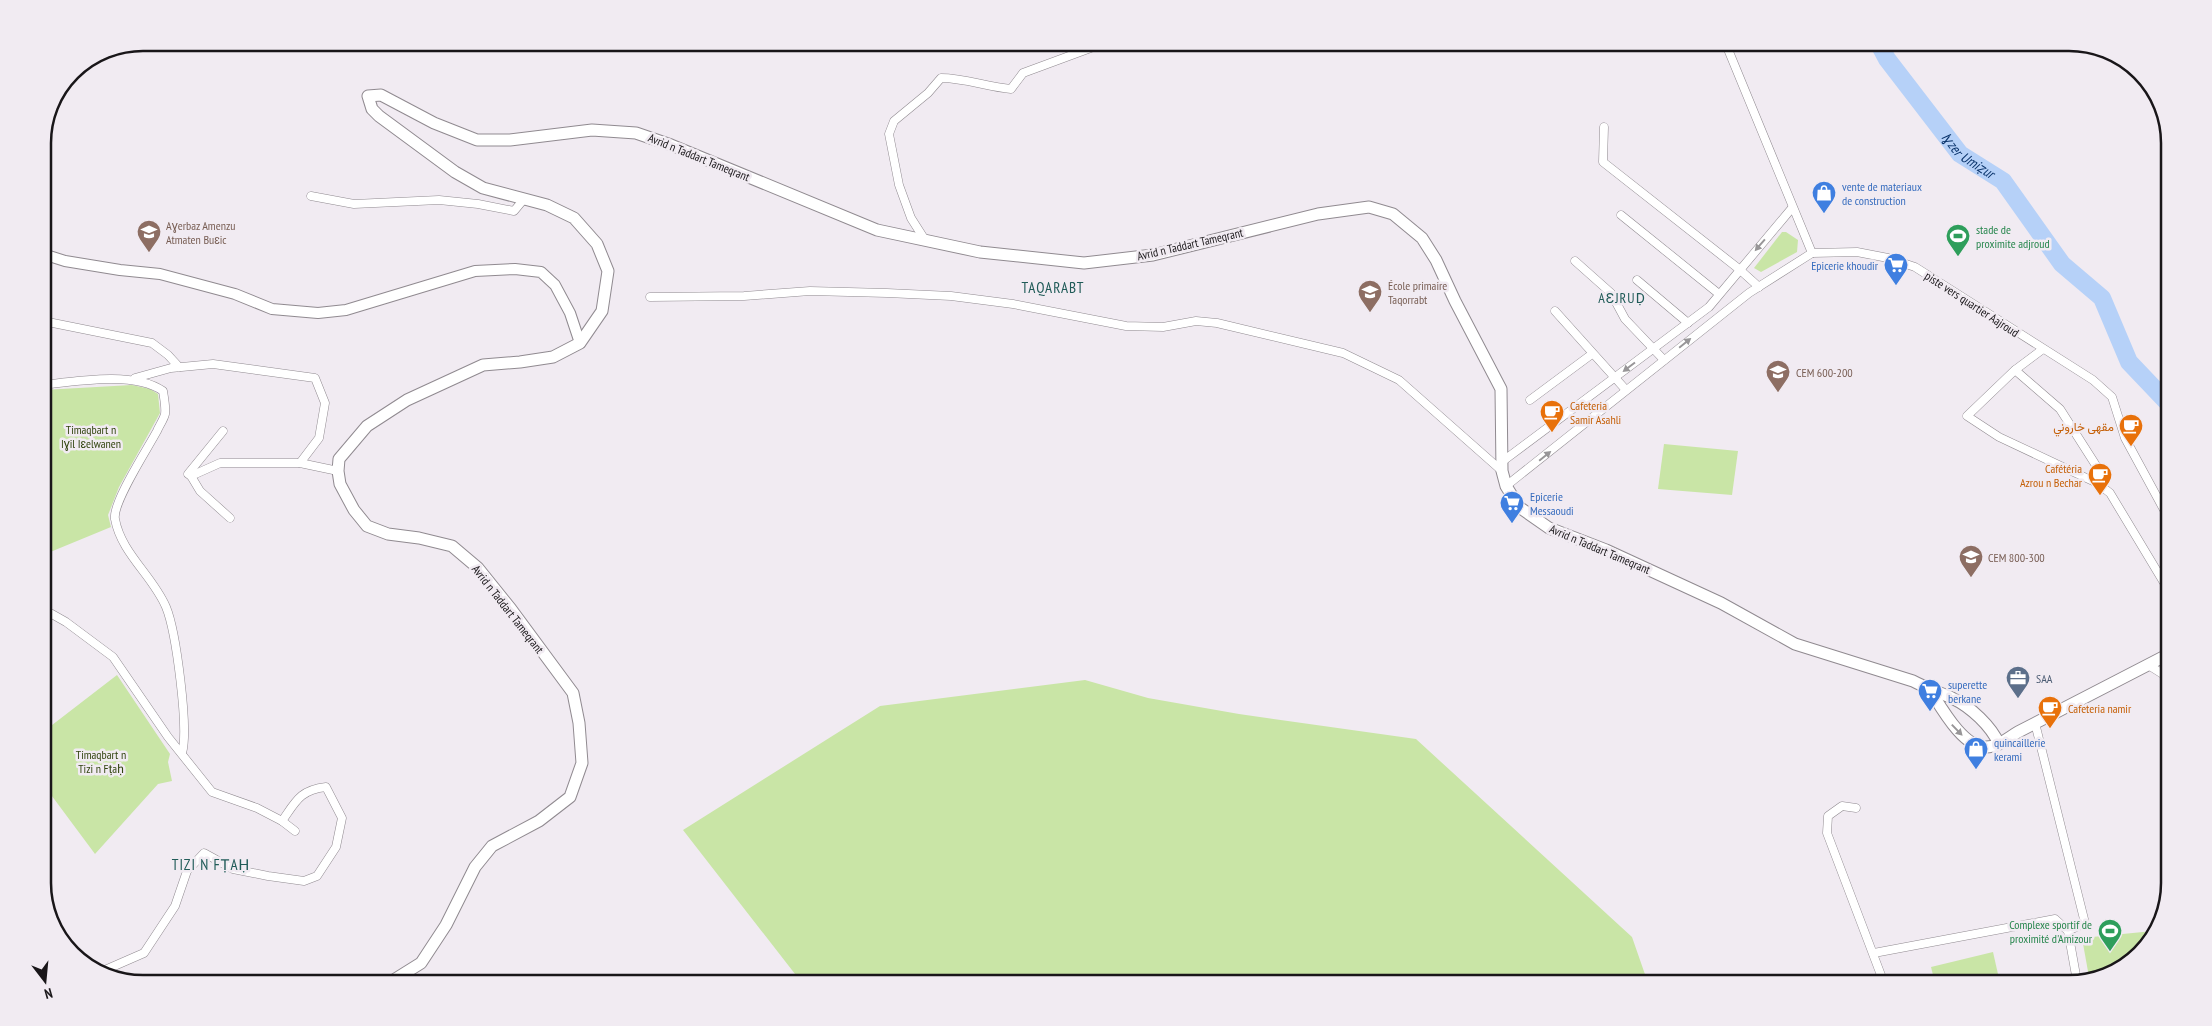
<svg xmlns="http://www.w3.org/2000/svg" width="2212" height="1026" viewBox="0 0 2212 1026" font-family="'PT Sans Narrow',Vazirmatn,sans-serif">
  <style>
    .green { fill: #c9e5a6 }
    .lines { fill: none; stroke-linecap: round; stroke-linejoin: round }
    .river { stroke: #b6d1f8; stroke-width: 18 }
    .minor-casing { stroke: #908a90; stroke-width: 9 }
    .tertiary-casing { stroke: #908a90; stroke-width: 12 }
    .secondary-casing { stroke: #908a90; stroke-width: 13 }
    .minor { stroke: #fff; stroke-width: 8 }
    .tertiary { stroke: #fff; stroke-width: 10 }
    .secondary { stroke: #fff; stroke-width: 11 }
    .oneway { fill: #989698 }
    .labels { text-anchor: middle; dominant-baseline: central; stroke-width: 5; stroke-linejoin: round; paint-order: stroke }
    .street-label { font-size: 12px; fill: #191619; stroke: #f1ebf2 }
    .shop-label { font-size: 12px; fill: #366cbe; stroke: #f1ebf2; text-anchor: start }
    .education-label { font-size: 12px; fill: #785e54; stroke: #f1ebf2; text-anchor: start }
    .leisure-label { font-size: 12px; fill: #27864d; stroke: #f1ebf2; text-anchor: start }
    .food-label { font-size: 12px; fill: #c56008; stroke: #f1ebf2; text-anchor: start }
    .park-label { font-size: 12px; fill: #31440f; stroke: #f1ebf2 }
    .service-label { font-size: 12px; fill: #4e5e75; stroke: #f1ebf2; text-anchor: start }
    .water-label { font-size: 14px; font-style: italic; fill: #08326a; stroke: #f1ebf2 }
    .neighbourhood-label { font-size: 14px; letter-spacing: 1px; fill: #205b58; stroke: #f1ebf2 }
    .quarter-label { font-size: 15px; letter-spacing: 1px; fill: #205b58; stroke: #f1ebf2 }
    .rim { fill: none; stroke: #191619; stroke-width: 2.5 }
  </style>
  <rect width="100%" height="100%" fill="#f1ebf2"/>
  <!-- green -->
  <g class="green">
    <polygon points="1782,232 1786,232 1798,240 1797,252 1761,272 1754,268"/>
    <polygon points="132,385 150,389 158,394 160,413 119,487 108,515 111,527 43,555 43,390"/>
    <polygon points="1664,444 1738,451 1732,495 1658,489"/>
    <polygon points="117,675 170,754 168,762 172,781 158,784 95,854 43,784 43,732"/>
    <polygon points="1085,680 1148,698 1239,714 1416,739 1632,937 1648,983 802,983 683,830 880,706"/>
    <polygon points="2153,931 2124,967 2089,977 2082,938"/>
    <polygon points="1993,952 2000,983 1935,983 1931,967"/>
  </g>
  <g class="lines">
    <!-- river -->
    <path class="river" id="s1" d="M1878 42 1887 59 1960 154 2003 181 2062 264 2102 298 2129 362 2169 404"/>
    <defs>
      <g id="minor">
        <polyline points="1725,42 1812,253"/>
        <polyline points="1604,127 1603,162 1739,269 1759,287"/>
        <polyline points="311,196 354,204 439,200 478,204 514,211 524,199"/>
        <polyline points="1621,215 1719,294"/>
        <path d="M925 240 911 218 899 185 889 134 894 121 928 93 941 78C965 78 987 87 1011 89L1023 73 1107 42"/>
        <polyline points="1812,253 1857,252 1888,258 1915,267 2093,380 2112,397 2125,438 2169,519"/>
        <polyline points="1575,261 1611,293 1625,319 1664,360"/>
        <polyline points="1637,280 1688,323"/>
        <polyline points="650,297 744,296 810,291 887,293 951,296 1013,304 1126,326 1163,327 1196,321 1217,323 1343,353 1399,380 1502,471"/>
        <polyline points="1555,311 1626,390"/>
        <polyline points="43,321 152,343 168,355 179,367"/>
        <polyline points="2043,349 2015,370 1967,416 1999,437 2097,483 2110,493 2169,591"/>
        <polyline points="2015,370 2060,409 2097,467 2097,483"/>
        <polyline points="135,378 171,368 213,364 315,378 325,403 319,438 300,463"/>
        <path d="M43 385C77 381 135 371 163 391 164 398 166 407 165 414 164 419 159 426 157 431 148 448 112 503 115 519 121 553 153 576 166 607 176 631 189 729 182 753"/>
        <polyline points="1530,400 1592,354"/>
        <polyline points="1503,461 1709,307 1792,208"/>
        <polyline points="191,476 188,474 223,431"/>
        <polyline points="1506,486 1749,293 1812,253"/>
        <polyline points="230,518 200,491 191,476 220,463 300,463 338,471"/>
        <polyline points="43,609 66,622 113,657 168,737 212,792 257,808 282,821 295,831"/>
        <polyline points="2150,666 2169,678"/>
        <polyline points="2035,723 2085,923 2068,931"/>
        <polyline points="1856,808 1842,806 1828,816 1827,833 1884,983"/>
        <polyline points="1874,953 2055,919 2068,931 2077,981"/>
        <path d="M102 974 105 970 144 953 175 906 187 871 204 853 233 869 268 876 304 881 317 876 336 847 342 818 326 787C300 790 296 801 282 821"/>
      </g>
      <polyline id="tertiary" points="43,254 65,261 120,270 160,274 235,294 272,309 318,313 346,310 475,271 515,269 541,272 555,285 570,313 580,343"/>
      <g id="secondary">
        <path d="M1930 690C1941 707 1963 748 1986 747 1998 747 2008 738 2018 732L2169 654"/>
        <path d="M389 983 421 963 446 925 475 867 492 846 539 821 570 797 582 763 579 723 573 693 511 609 478 568 452 546 419 538 388 534 367 526 354 510 340 484 338 471 339 459 367 426 407 400 483 365 520 362 553 357 580 343 602 311 608 271 597 244 574 218 547 205 483 188 455 172 379 116 372 109 368 96 381 95 434 123 477 140H510L592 130 636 133 671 145 877 230 980 252 1084 263 1153 255 1318 214 1369 207 1393 214 1422 238 1436 260 1455 301 1501 389 1502 471 1506 486 1519 507 1549 528 1606 550 1721 603 1795 644 1913 681C1926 688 1939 692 1952 698 1971 707 1991 726 1999 744"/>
      </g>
    </defs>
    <!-- minor casing -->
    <use href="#minor" class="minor-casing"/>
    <!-- tertiary casing -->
    <use href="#tertiary" class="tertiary-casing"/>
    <!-- secondary casing -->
    <use href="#secondary" class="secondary-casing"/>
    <!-- minor -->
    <use href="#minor" class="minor"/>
    <!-- tertiary -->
    <use href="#tertiary" class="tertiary"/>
    <!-- secondary -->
    <use href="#secondary" class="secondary"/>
  </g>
  <!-- one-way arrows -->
  <defs><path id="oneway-solid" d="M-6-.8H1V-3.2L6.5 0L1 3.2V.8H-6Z" transform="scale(1.25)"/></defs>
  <g class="oneway">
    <use href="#oneway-solid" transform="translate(1760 245) rotate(131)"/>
    <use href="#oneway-solid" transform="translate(1685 343) rotate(-39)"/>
    <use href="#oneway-solid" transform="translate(1629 367) rotate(143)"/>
    <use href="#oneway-solid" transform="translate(1545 456) rotate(-39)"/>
    <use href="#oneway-solid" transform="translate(1957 730) rotate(46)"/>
  </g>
  <!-- icons -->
  <defs>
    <symbol id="shop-pin" viewBox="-11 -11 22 30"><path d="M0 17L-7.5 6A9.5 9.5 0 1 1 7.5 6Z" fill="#3f7fe0" stroke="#f1ebf2"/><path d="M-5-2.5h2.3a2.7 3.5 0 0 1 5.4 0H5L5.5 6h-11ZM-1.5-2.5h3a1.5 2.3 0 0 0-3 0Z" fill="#fff"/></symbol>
    <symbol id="school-pin" viewBox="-11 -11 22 30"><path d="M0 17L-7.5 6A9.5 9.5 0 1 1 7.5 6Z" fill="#8d6e63" stroke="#f1ebf2"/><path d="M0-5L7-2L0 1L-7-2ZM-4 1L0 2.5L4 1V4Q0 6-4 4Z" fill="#fff"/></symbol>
    <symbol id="stadium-pin" viewBox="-11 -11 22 30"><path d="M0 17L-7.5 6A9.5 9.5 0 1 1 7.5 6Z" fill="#2e9e5b" stroke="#f1ebf2"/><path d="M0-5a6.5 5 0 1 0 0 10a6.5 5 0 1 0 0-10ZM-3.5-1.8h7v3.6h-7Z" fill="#fff"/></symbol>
    <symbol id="supermarket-pin" viewBox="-11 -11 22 30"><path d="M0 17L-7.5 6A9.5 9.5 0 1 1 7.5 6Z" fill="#3f7fe0" stroke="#f1ebf2"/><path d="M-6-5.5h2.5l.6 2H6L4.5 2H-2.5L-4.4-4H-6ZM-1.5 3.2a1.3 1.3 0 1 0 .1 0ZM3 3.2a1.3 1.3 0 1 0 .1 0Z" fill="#fff"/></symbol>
    <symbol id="cafe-pin" viewBox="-11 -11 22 30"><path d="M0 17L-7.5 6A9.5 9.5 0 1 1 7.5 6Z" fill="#e8710a" stroke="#f1ebf2"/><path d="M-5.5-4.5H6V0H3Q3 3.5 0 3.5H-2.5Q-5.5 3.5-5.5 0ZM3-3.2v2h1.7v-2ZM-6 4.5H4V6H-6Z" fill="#fff"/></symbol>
    <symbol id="office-pin" viewBox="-11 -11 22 30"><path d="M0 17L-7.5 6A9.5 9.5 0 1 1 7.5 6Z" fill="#5c6f8a" stroke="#f1ebf2"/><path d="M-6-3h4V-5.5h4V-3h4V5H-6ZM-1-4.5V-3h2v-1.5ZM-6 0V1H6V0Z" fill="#fff"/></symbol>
  </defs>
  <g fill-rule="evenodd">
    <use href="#shop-pin" x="1810" y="179" width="28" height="38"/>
    <use href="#school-pin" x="135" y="218" width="28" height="38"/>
    <use href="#stadium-pin" x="1944" y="222" width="28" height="38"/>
    <use href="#supermarket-pin" x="1882" y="251" width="28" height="38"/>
    <use href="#school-pin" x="1356" y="278" width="28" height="38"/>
    <use href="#school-pin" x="1764" y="358" width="28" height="38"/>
    <use href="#cafe-pin" x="1538" y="398" width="28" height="38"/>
    <use href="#cafe-pin" x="2117" y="412" width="28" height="38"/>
    <use href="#cafe-pin" x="2086" y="461" width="28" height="38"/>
    <use href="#supermarket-pin" x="1498" y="489" width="28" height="38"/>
    <use href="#school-pin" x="1957" y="543" width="28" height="38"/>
    <use href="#office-pin" x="2004" y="664" width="28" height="38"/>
    <use href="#supermarket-pin" x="1916" y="677" width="28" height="38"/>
    <use href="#cafe-pin" x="2036" y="694" width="28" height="38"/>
    <use href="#shop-pin" x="1962" y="735" width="28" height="38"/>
    <use href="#stadium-pin" x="2096" y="917" width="28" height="38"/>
  </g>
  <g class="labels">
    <!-- street labels -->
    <g class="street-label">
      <text transform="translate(699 157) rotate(22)">Avrid n Taddart Tameqrant</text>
      <text transform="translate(1190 244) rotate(-13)">Avrid n Taddart Tameqrant</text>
      <text transform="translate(1972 304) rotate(33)">piste vers quartier Aajroud</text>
      <text transform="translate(1600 549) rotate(23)">Avrid n Taddart Tameqrant</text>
      <text transform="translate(508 609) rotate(52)">Avrid n Taddart Tameqrant</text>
    </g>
    <!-- shop labels -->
    <g class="shop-label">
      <text x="1842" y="186">vente de materiaux<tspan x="1842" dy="14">de construction</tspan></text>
      <text x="1878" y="265" text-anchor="end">Epicerie khoudir</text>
      <text x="1530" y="496">Epicerie<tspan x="1530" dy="14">Messaoudi</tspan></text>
      <text x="1948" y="684">superette<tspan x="1948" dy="14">berkane</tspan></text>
      <text x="1994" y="742">quincaillerie<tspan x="1994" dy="14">kerami</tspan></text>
    </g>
    <!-- education labels -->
    <g class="education-label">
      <text x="166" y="225">Aɣerbaz Amenzu<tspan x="166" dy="14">Atmaten Buɛic</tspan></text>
      <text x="1388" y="285">École primaire<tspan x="1388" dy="14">Taqorrabt</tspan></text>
      <text x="1796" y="372">CEM 600-200</text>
      <text x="1988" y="557">CEM 800-300</text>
    </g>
    <!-- leisure labels -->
    <g class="leisure-label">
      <text x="1976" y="229">stade de<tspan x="1976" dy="14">proximite adjroud</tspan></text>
      <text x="2092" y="924" text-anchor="end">Complexe sportif de<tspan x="2092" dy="14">proximité d'Amizour</tspan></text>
    </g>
    <!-- food labels -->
    <g class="food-label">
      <text x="1570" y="405">Cafeteria<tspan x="1570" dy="14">Samir Asahli</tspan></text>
      <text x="2114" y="426" text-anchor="end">مقهى خاروني</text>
      <text x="2082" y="468" text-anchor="end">Cafétéria<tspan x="2082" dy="14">Azrou n Bechar</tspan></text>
      <text x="2068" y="708">Cafeteria namir</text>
    </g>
    <!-- park labels -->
    <g class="park-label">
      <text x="91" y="429">Timaqbart n<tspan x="91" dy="14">Iɣil Iɛelwanen</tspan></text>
      <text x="101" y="754">Timaqbart n<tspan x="101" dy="14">Tizi n Fṭaḥ</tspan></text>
    </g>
    <!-- service labels -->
    <g class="service-label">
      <text x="2036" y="678">SAA</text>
    </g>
    <!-- water labels -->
    <g class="water-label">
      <text stroke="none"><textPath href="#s1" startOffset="146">Iɣzer Umiẓur</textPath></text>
    </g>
    <!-- neighbourhood labels -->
    <g class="neighbourhood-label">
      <text x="1622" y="298">AƐJRUḌ</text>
    </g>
    <!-- quarter labels -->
    <g class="quarter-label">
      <text x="1053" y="287">TAQARABT</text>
      <text x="211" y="864">TIZI N FṬAḤ</text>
    </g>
  </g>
  <!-- crop -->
  <path d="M0 0H2212V1026H0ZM143 51H2069A92 92 0 0 1 2161 143V883A92 92 0 0 1 2069 975H143A92 92 0 0 1 51 883V143A92 92 0 0 1 143 51Z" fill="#f1ebf2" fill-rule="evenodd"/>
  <path class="rim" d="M143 51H2069A92 92 0 0 1 2161 143V883A92 92 0 0 1 2069 975H143A92 92 0 0 1 51 883V143A92 92 0 0 1 143 51Z"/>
  <!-- north arrow -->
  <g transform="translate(45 981) rotate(164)" stroke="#f1ebf2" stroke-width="4" paint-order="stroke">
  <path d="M0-4L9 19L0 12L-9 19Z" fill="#191619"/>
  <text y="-8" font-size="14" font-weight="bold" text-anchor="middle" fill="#191619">N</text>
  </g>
</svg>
